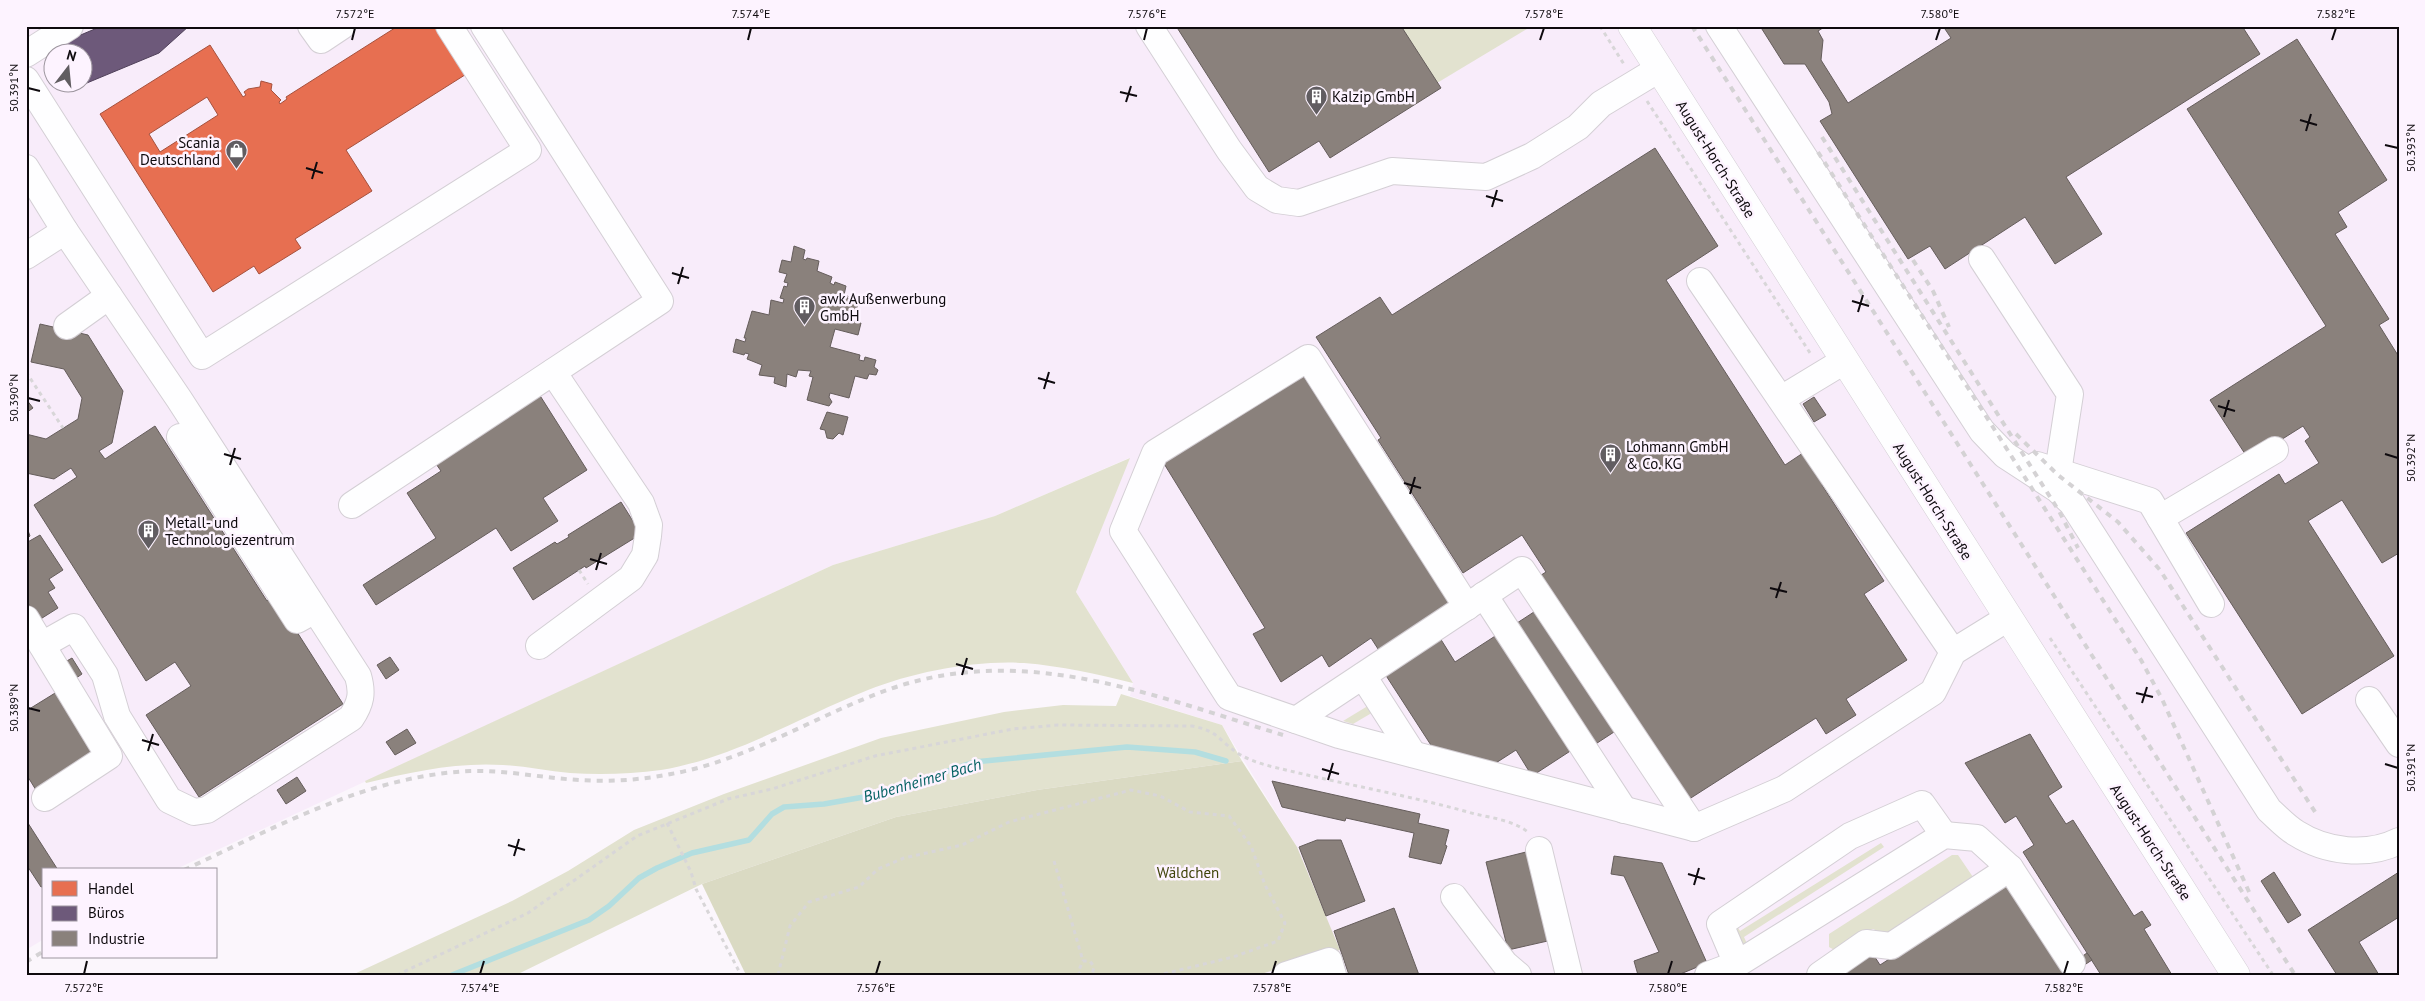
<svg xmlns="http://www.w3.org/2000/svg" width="2425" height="1001" viewBox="0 0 2425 1001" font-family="'PT Sans',sans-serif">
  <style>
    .built { fill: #f8ecfa; fill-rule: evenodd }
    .green { fill: #e2e2cf }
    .forest { fill: #dadac3 }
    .shops { fill: #e76f51; stroke: #a6513d; fill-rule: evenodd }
    .offices { fill: #6d597a; stroke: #50415a }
    .industry { fill: #8a817c; stroke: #655d5b }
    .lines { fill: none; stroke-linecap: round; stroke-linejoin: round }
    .stream { stroke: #b3dee0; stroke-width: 5.5 }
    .minor-casing { stroke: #d4cfd5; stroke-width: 28 }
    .major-casing { stroke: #d4cfd5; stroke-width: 29 }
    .path { stroke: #d8d6d8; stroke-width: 3; stroke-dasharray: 4 4; stroke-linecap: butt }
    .minor { stroke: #fefeff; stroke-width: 26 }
    .major { stroke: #fefeff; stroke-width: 28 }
    .rail { stroke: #d4d2d4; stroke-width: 4; stroke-dasharray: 6 6; stroke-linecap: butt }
    .ticks { fill: none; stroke: #0e0a0e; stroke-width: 2 }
    .labels { text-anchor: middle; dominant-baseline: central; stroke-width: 5; stroke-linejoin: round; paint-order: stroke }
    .poi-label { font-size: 15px; fill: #0e0a0e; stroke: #fdf3ff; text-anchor: start }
    .street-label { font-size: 15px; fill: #0e0a0e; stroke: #fdf3ff }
    .park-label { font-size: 15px; fill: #41440b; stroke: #fdf3ff }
    .water-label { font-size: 16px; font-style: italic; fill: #046163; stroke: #fdf3ff }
    .neatline { fill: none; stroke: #0e0a0e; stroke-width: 2 }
    .ticks-label { font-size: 12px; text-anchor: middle; fill: #0e0a0e }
  </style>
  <rect width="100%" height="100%" fill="#fbf6fc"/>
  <!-- built -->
  <path class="built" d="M26 26H2399V975H1258L1339 950 1297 847 1222 725 1130 696 1133 683 1076 592 1129 458 995 516 833 565 174 870H44V939L26 950ZM52 52H82V82H52Z"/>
  <!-- green -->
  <g class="green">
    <polygon points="1401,26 1532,26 1437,83"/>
    <path d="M1130 458 1076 592 1133 683C1097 674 1061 666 1024 663 974 660 914 672 868 690 800 717 734 758 661 770 631 774 600 775 570 773 547 771 525 766 503 765 456 762 411 772 366 783L365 781 833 565 995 516Z"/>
    <polygon points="1121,694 1222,725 1242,761 1037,790 896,817 702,884 516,975 352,975 512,901 568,871 634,830 724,794 881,738 1004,712 1063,705 1116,706"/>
    <polygon points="1371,704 1375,711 1353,724 1343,721"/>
    <polygon points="1881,843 1884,847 1744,937 1749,948 1742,950 1734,921 1740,931"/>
    <polygon points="1952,855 1958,855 1975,880 1893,937 1873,929 1852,938 1838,952 1829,947 1829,934"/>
  </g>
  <!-- forest -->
  <polygon class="forest" points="1242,761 1297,847 1340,950 1258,975 746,975 702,884 896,817 1037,790"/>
  <!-- shops -->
  <path class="shops" d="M398 26H439L468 73 346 150 372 191 295 239 301 248 259 274 254 266 213 292 100 114 210 45 243 97 246 95 244 92 248 89 260 87 261 81 272 84 271 90 281 100 279 102 280 104 287 99 286 97ZM207 97 218 115 160 152 149 134Z"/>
  <!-- offices -->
  <polygon class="offices" points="102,26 189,26 159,53 82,85 82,52 68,52 64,42"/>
  <!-- industry -->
  <g class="industry">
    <polygon points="1176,26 1401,26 1441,88 1330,158 1319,141 1269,172"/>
    <polygon points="1760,26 1826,26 1818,31 1823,40 1821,60 1848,103 1951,38 1943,26 2242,26 2260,54 2066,177 2102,234 2055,264 2025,217 1945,269 1930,246 1908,259 1820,121 1832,114 1829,102 1805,64 1784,64"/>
    <polygon points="2297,39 2387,180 2338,212 2347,227 2335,234 2389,319 2379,325 2399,357 2399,553 2382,563 2342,500 2308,521 2394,656 2302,714 2186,533 2279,474 2285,484 2319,463 2305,441 2310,437 2303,426 2249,460 2210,400 2326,326 2187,109"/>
    <polygon points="1655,148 1718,246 1666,280 1785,465 1806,451 1826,483 1822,485 1884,581 1864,594 1907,660 1846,699 1856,715 1826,734 1816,718 1683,803 1538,577 1546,572 1522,535 1463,573 1378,440 1381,438 1316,337 1380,297 1392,315"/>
    <polygon points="794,246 805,250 803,259 806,260 807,258 819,261 817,271 832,277 830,283 834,285 835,282 846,286 844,295 848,296 847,298 859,301 854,317 852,316 851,320 861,323 858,335 835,329 830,347 860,355 859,360 864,361 865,357 876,360 874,367 878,370 876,375 869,374 867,379 855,376 849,398 830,393 829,397 832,402 829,406 807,400 813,377 809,376 811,371 798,370 796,377 787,374 786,387 774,383 775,377 759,375 762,365 747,359 749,354 745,353 744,355 733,352 736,339 745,342 746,338 744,338 752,311 769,315 771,300 783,303 784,299 780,298 784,286 787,287 788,283 784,282 787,274 779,272 782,260 791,262"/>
    <polygon points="40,324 88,335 123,391 112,443 99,451 105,459 155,426 267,601 274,596 343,704 199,797 146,715 191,686 175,662 146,681 34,505 77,477 71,468 54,479 26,473 26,434 46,439 78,419 82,398 64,369 31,362"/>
    <polygon points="1302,374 1453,606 1380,652 1371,638 1329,667 1322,655 1281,682 1253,634 1265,628 1163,462"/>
    <polygon points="539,394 587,470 543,498 558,521 511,551 496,528 376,605 363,585 436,538 407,493 441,471 434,461"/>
    <polygon points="1814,397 1826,415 1814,422 1803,404"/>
    <polygon points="26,399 33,408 26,413"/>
    <polygon points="827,412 848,417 843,435 839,433 833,439 827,438 825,430 820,429"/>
    <polygon points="621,502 641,534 586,568 585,566 533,600 513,568 555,542 557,544 569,537 568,535"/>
    <polygon points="26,525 30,536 26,539"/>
    <polygon points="40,535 63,570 49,579 55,588 48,592 58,608 39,620 26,600 26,543"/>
    <polygon points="1537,610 1614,732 1591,747 1514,625"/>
    <polygon points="1503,631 1578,746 1532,776 1516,750 1488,768 1438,756 1385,674 1440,638 1455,662"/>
    <polygon points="390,657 399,670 386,679 377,665"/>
    <polygon points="72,658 82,674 69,683 58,666"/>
    <polygon points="60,690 101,755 39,795 28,777 26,778 26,711"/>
    <polygon points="407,729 416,743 395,755 386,742"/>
    <polygon points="2030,734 2062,787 2048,796 2066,824 2073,820 2134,916 2142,911 2151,925 2144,929 2172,975 2101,975 2023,852 2034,845 2016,816 2005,823 1965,763"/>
    <polygon points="297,777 306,791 286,804 277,790"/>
    <polygon points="1272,781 1420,814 1418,823 1449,830 1445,845 1447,846 1441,864 1409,857 1414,833 1346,818 1345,821 1282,807"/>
    <polygon points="26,820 58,870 44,870 44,886 41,887 26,864"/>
    <polygon points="1317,840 1341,840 1365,901 1326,916 1299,847"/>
    <polygon points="1530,851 1552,940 1508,950 1486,862"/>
    <polygon points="1614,856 1662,863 1707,963 1678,975 1638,975 1634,961 1659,952 1624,876 1611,874"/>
    <polygon points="2274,872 2301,915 2288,923 2261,881"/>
    <polygon points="2399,872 2399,917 2359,942 2379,975 2337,975 2308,930"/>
    <polygon points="2007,883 2066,975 1841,975 1873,954 1880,965"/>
    <polygon points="1394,908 1419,975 1349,975 1334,931"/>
    <polygon points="2087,953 2092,960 2069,975 2066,975 2062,970"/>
  </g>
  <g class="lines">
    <!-- stream -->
    <polyline class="stream" points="452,975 589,920 609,906 639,878 657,868 692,853 749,840 772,814 784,807 824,804 881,794 974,762 1127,747 1195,752 1226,761"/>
    <defs>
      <g id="minor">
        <polyline points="311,26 321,40 342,26"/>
        <polyline points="1149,26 1229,150 1257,188 1277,200 1299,203 1392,171 1486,177 1532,156 1578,127 1601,104 1659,69"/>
        <path d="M1719 26 1982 431 2005 455 2057 489 2072 503 2269 810C2278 818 2286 827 2296 833 2326 852 2367 857 2399 841"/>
        <polyline points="26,54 70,26"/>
        <polyline points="26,80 202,356 528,150 449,26"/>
        <polyline points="26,168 65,231 26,256"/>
        <polyline points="1982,259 2070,394 2058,472"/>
        <polyline points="1700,281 1953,652"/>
        <polyline points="67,326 109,296"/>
        <polyline points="1781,399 1844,361"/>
        <polyline points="180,437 297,620 315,610"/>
        <polyline points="2037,465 2150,501 2211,604"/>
        <polyline points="352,505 660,301 484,26"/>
        <polyline points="2160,518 2275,450"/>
        <polyline points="1484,595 1624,810"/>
        <polyline points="1467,607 1308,358 1155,453 1123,531 1229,697 1339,735 1694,828 1784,789 1933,692 1953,652 2008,618"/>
        <polyline points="26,619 109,756 45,798"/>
        <path d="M42 645 74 627 105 675 117 716 169 800 194 812 207 810 351 718C361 703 363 693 358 676L179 399 65 231"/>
        <polyline points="539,646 631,578 645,555 648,536 649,525 641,503 553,372"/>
        <polyline points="1363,676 1413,754"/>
        <polyline points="2369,700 2399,744"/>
        <polyline points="1296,720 1522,570 1694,828"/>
        <polyline points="1539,850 1569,975"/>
        <polyline points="1454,897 1505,964 1518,975"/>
        <polyline points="1737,964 1720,924 1850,836 1922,804 1944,835"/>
        <polyline points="1286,975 1329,961 1333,975"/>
        <polyline points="1708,975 1737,964 1944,835 1977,838 2010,868 2072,963"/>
        <polyline points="1820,975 1866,943 1891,946 2010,868"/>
      </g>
      <polyline id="major" points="1632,26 2236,975"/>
    </defs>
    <!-- minor casing -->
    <use href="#minor" class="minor-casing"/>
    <!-- major casing -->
    <use href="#major" class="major-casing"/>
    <!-- path -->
    <g class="path">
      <polyline points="1600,26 1625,66"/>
      <polyline points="1647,101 1812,356"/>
      <polyline points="26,372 63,428"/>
      <polyline points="579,570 588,584"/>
      <polyline points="2050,638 2273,975"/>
      <polyline points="667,823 691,872 696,889 741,975"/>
      <polyline points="1054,861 1083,961"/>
      <path d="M397 975 528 913 637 836 728 799 772 789 875 756 1013 729 1058 725 1192 726C1219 731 1219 741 1239 754 1252 762 1269 766 1282 769 1347 785 1412 796 1475 814 1493 818 1515 821 1529 833"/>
      <polyline points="778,975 790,926 809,902 859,887 878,869 904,858 962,845 1009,822 1131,790 1160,796 1190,812 1229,816 1251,846 1265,885 1285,923 1278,941 1233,957 1159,975"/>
      <polyline points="1081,975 1078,972 1083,961 1090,961 1094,967 1092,975"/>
    </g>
    <!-- minor -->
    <use href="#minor" class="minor"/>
    <!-- major -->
    <use href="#major" class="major"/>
    <!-- rail -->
    <g class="rail">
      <polyline points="1692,26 2295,975"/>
      <polyline points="1822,137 2059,511 2078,548"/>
      <polyline points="1818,152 2141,660 2162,699 2250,894"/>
      <polyline points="1913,260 1933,291 1949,327"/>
      <polyline points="2016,434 2058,475 2118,522 2160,570 2317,815"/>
      <path d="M184 870C277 827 366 776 470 771 507 770 542 778 579 780 609 782 641 780 671 774 749 760 816 715 890 689 1025 642 1154 696 1283 735"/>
      <polyline points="26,962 44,951"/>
    </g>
  </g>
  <!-- ticks -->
  <path class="ticks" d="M352 40 355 28M748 40 751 28M1144 40 1147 28M1540 40 1544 28M1936 40 1940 28M2332 40 2336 28M28 88 40 91M1120 92 1137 96M1126 102 1131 86M2300 120 2317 125M2306 131 2311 114M2385 145 2398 148M306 168 323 173M312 179 317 162M1486 196 1503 201M1492 207 1497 190M672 273 689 278M678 284 683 267M1852 301 1869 306M1858 312 1863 295M1038 378 1055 383M1044 389 1049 372M28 398 40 401M2218 406 2235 411M2224 417 2229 400M224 454 241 459M2385 454 2398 458M230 465 235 448M1404 483 1421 488M1410 494 1415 477M590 559 607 564M596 570 601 553M1770 588 1787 592M1776 598 1781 582M956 664 973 669M962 675 967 658M2136 693 2153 697M2142 703 2147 687M28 708 40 711M142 740 159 745M148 751 153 734M2385 764 2398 768M1322 769 1339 774M1328 780 1333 763M508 845 525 850M514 856 519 839M1688 874 1705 879M1694 885 1699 868M84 974 87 961M480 974 484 961M876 974 880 961M1272 974 1276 961M1668 974 1672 961M2064 974 2068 961"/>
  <!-- icons -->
  <defs>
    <symbol id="building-pin" viewBox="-11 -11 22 30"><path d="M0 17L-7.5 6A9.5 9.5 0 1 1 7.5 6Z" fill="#615d61" stroke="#fdf3ff"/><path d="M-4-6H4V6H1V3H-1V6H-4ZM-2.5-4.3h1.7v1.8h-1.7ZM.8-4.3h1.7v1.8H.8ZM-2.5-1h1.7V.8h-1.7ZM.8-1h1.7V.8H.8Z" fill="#fff"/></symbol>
    <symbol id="shop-pin" viewBox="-11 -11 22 30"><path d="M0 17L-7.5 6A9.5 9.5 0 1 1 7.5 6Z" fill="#615d61" stroke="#fdf3ff"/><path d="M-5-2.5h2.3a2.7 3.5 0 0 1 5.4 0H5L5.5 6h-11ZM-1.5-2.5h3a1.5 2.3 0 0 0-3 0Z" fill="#fff"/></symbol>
  </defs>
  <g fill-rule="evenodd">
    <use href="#building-pin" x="1304" y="84" width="25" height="34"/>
    <use href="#shop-pin" x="224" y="138" width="25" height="34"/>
    <use href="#building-pin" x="792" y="294" width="25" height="34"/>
    <use href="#building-pin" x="1598" y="442" width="25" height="34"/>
    <use href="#building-pin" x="136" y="518" width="25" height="34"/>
  </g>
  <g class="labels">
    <!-- poi labels -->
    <g class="poi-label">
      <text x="1332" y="96">Kalzip GmbH</text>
      <text x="220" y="142" text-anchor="end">Scania<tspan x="220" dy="17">Deutschland</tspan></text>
      <text x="820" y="298">awk Außenwerbung<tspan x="820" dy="17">GmbH</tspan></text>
      <text x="1626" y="446">Lohmann GmbH<tspan x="1626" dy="17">&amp; Co. KG</tspan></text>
      <text x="165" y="522">Metall- und<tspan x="165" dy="17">Technologiezentrum</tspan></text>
    </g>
    <!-- street labels -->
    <g class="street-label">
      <text transform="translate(1716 159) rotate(58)">August-Horch-Straße</text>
      <text transform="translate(1933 501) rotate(58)">August-Horch-Straße</text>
      <text transform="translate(2151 842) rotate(57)">August-Horch-Straße</text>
    </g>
    <!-- park labels -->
    <g class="park-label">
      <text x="1188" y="872">Wäldchen</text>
    </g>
    <!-- water labels -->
    <g class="water-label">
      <text transform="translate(922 780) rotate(-16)">Bubenheimer Bach</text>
    </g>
  </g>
  <!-- border -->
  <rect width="2425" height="1001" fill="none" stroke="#fdf3ff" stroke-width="55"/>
  <!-- legend -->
  <rect x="42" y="868" width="175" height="90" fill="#fdf3ff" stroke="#9d969f"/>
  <rect x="52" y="881" width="25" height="15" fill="#e76f51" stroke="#9d969f"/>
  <text x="88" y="894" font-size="15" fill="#0e0a0e">Handel</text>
  <rect x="52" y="906" width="25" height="15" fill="#6d597a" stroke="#9d969f"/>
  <text x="88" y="918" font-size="15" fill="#0e0a0e">Büros</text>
  <rect x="52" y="931" width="25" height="15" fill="#8a817c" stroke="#9d969f"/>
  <text x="88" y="944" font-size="15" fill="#0e0a0e">Industrie</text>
  <!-- north arrow -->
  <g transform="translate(68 68) rotate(16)"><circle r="24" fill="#fdf3ff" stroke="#9d969f"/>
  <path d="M0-4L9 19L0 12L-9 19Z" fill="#615d61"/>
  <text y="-8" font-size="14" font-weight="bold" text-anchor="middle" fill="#0e0a0e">N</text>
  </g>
  <rect x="28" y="28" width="2370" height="946" class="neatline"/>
  <g class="ticks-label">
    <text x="355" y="18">7.572°E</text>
    <text x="751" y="18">7.574°E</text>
    <text x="1147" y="18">7.576°E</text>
    <text x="1544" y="18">7.578°E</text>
    <text x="1940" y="18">7.580°E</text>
    <text x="2336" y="18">7.582°E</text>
    <text transform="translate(14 88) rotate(-90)" y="4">50.391°N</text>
    <text transform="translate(2411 148) rotate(-90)" y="4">50.393°N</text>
    <text transform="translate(14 398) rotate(-90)" y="4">50.390°N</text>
    <text transform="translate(2411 458) rotate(-90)" y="4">50.392°N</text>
    <text transform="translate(14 708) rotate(-90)" y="4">50.389°N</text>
    <text transform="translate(2411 768) rotate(-90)" y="4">50.391°N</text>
    <text x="84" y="992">7.572°E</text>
    <text x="480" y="992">7.574°E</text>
    <text x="876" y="992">7.576°E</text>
    <text x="1272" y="992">7.578°E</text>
    <text x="1668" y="992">7.580°E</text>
    <text x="2064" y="992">7.582°E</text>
  </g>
</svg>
